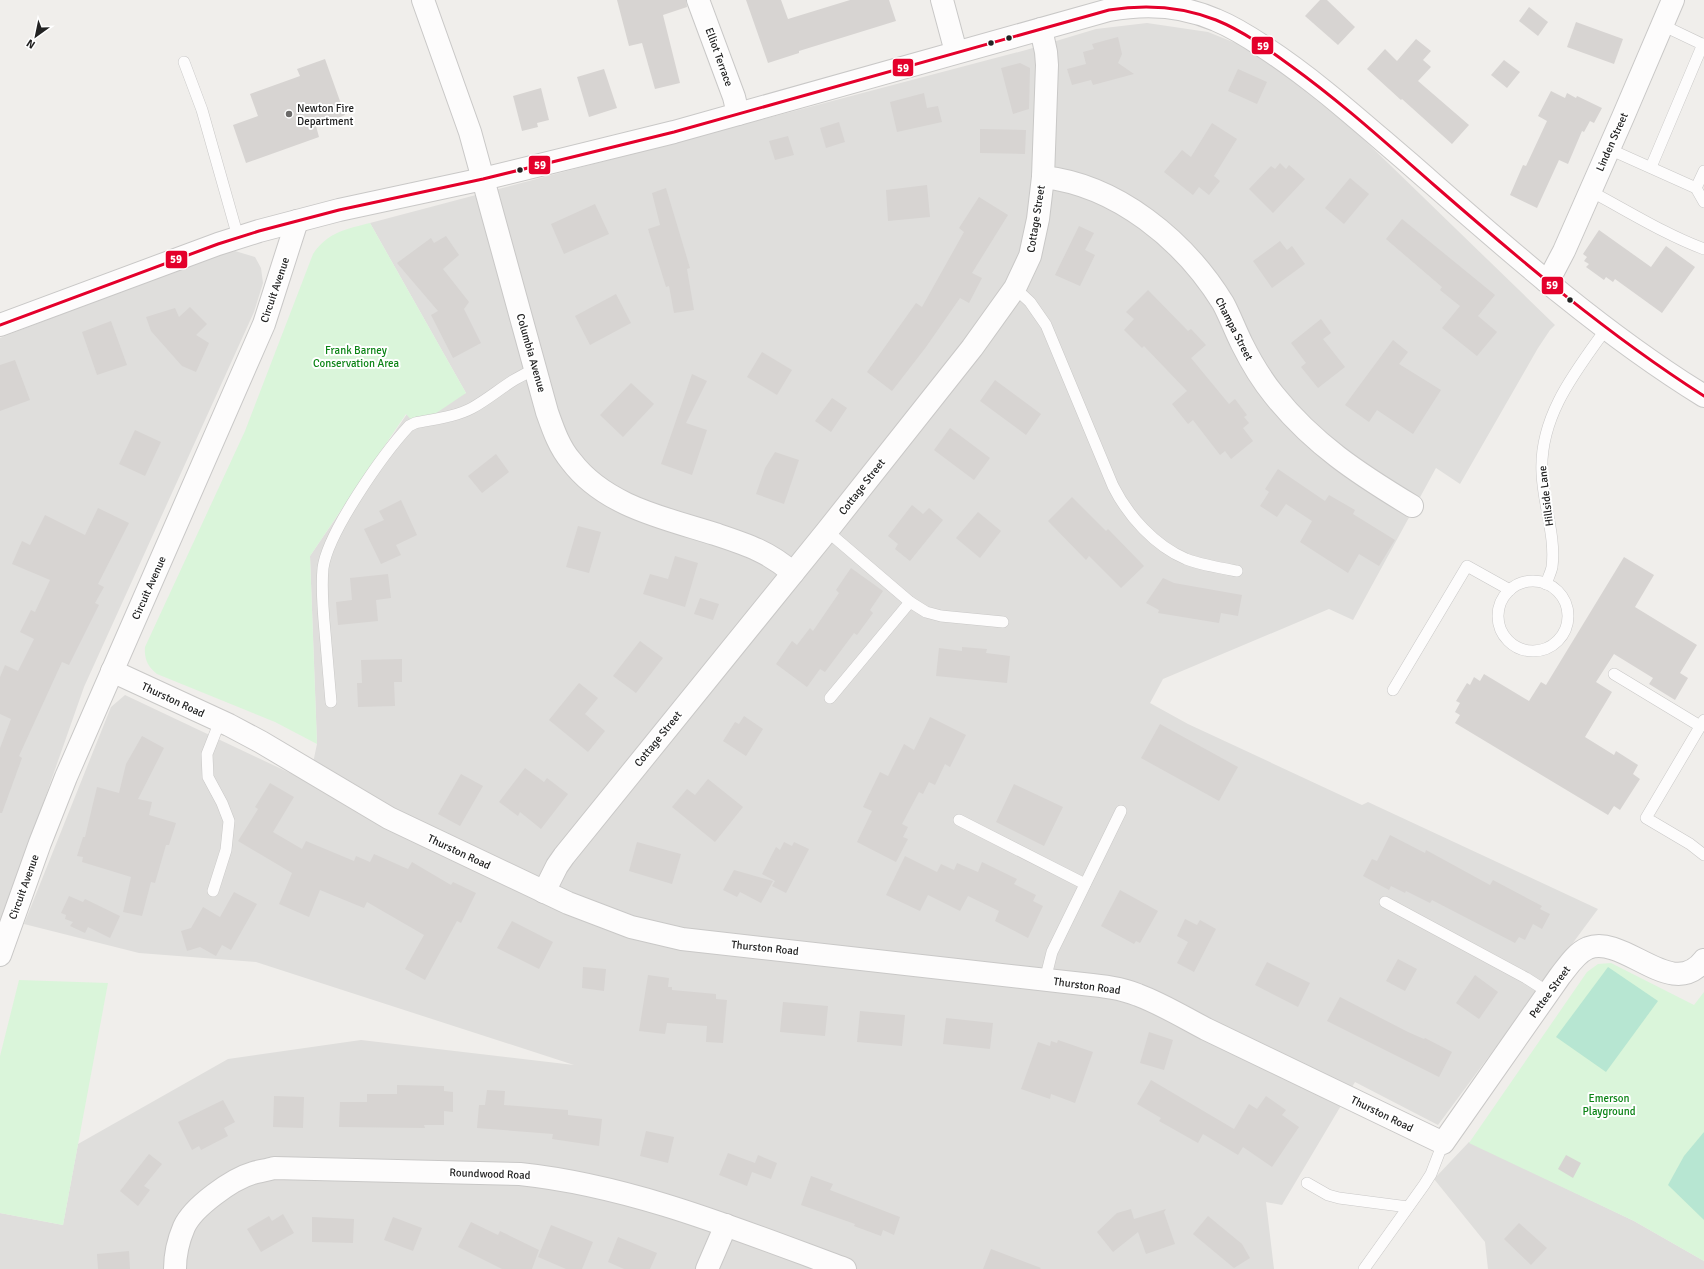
<svg xmlns="http://www.w3.org/2000/svg" width="1704" height="1269" viewBox="0 0 1704 1269" font-family="Signika,sans-serif">
  <style>
    .residential { fill: #dfdedc }
    .park { fill: #daf5da }
    .pitch { fill: #b7e6d2 }
    .building { fill: #d7d4d2 }
    .lines { fill: none; stroke-linecap: round; stroke-linejoin: round }
    .service-casing { stroke: #c9c8c7; stroke-width: 12 }
    .minor-casing { stroke: #c9c8c7; stroke-width: 24 }
    .tertiary-casing { stroke: #c9c8c7; stroke-width: 24 }
    .service { stroke: #fdfcfc; stroke-width: 11 }
    .minor { stroke: #fdfcfc; stroke-width: 22 }
    .tertiary { stroke: #fdfcfc; stroke-width: 22 }
    .bus-1-casing { stroke: #fff; stroke-width: 6 }
    .bus-1 { stroke: #e4002b; stroke-width: 3 }
    .bus-dot { fill: #222; stroke: #fff; stroke-width: 1.5 }
    .poi-dot { fill: #6a6968; stroke: #fff; stroke-width: 1.5 }
    .labels { text-anchor: middle; dominant-baseline: central; stroke-width: 4; stroke-linejoin: round; paint-order: stroke }
    .street-label { font-size: 11px; fill: #222; stroke: #fff }
    .poi-label { font-size: 11px; fill: #222; stroke: #fff; text-anchor: start }
    .park-label { font-size: 11px; fill: #0c8416; stroke: #fff }
    .line-badge { stroke: #fff; stroke-width: 1.5 }
    .badge-label { font-size: 11px; text-anchor: middle; font-weight: bold; fill: #fff }
  </style>
  <rect width="100%" height="100%" fill="#f0eeeb"/>
  <!-- residential -->
  <g class="residential">
    <polygon points="1147,23 1208,32 1253,50 1355,131 1555,325 1550,330 1538,348 1460,484 1436,468 1353,620 1329,609 1163,679 1150,703 1188,724 1362,805 1368,802 1598,909 1438,1125 1355,1082 1282,1205 1266,1202 1274,1269 0,1269 0,1213 63,1225 78,1144 228,1059 361,1040 574,1065 256,962 139,953 24,924 111,707 125,695 309,782 317,744 310,556 407,414 466,393 370,223 1026,50 1096,29"/>
    <polygon points="235,251 255,257 261,268 263,283 254,312 84,687 0,926 0,338 209,257"/>
    <polygon points="1469,1142 1634,1221 1704,1261 1704,1269 1488,1269 1485,1242 1434,1179"/>
  </g>
  <!-- park -->
  <g class="park">
    <path d="M370 223 466 393 417 426 406 414 310 556 317 744 275 722 157 674C148 667 144 659 145 647L245 431 313 254C328 232 346 229 370 223Z"/>
    <polygon points="1611,963 1694,1005 1704,992 1704,1261 1634,1221 1469,1143 1587,972 1598,964"/>
    <polygon points="19,980 108,983 63,1225 0,1213 0,1056"/>
  </g>
  <!-- pitch -->
  <g class="pitch">
    <polygon points="1608,967 1658,1001 1606,1072 1556,1037"/>
    <polygon points="1704,1132 1704,1220 1668,1185 1684,1156"/>
  </g>
  <!-- building -->
  <g class="building">
    <polygon points="617,0 686,0 687,7 663,15 680,83 655,89 642,43 629,46"/>
    <polygon points="746,0 781,0 788,19 850,0 889,0 896,21 799,51 799,53 768,63"/>
    <polygon points="1320,0 1327,0 1355,27 1338,45 1305,16"/>
    <polygon points="1529,7 1548,22 1538,36 1519,21"/>
    <polygon points="1576,22 1623,39 1614,64 1567,47"/>
    <polygon points="1118,37 1122,54 1118,63 1134,74 1093,85 1091,80 1072,85 1067,69 1086,64 1083,52 1094,49 1092,44"/>
    <polygon points="1416,39 1431,51 1423,60 1431,67 1418,81 1469,125 1452,144 1402,99 1401,100 1367,69 1385,49 1397,61"/>
    <polygon points="325,59 345,115 316,126 319,137 246,163 233,125 258,116 250,94 300,76 297,69"/>
    <polygon points="1504,60 1520,72 1507,88 1491,75"/>
    <polygon points="1020,63 1030,68 1029,109 1013,114 1001,68"/>
    <polygon points="604,69 617,108 589,117 577,77"/>
    <polygon points="1238,69 1267,82 1257,104 1228,91"/>
    <polygon points="541,88 549,120 537,123 538,127 522,131 513,96"/>
    <polygon points="1551,91 1565,98 1567,93 1576,98 1577,96 1602,108 1594,123 1590,121 1584,132 1582,131 1568,164 1559,160 1537,208 1510,195 1523,165 1526,166 1547,121 1538,116"/>
    <polygon points="924,93 927,108 938,106 942,122 897,132 890,102"/>
    <polygon points="839,122 845,142 826,148 820,128"/>
    <polygon points="1212,123 1237,139 1214,176 1220,181 1209,195 1199,187 1193,195 1164,172 1182,150 1191,157"/>
    <polygon points="980,129 1026,130 1025,154 980,153"/>
    <polygon points="788,136 794,155 775,160 769,141"/>
    <polygon points="1280,163 1286,169 1289,165 1305,179 1273,213 1249,189 1271,166 1275,169"/>
    <polygon points="1350,178 1369,194 1344,224 1325,208"/>
    <polygon points="927,185 930,217 888,221 886,190"/>
    <polygon points="666,188 690,268 687,269 694,310 674,313 669,286 666,287 648,229 660,225 652,193"/>
    <polygon points="979,197 1008,215 972,273 982,278 969,303 960,298 926,347 892,391 867,372 916,303 922,307 964,232 959,228"/>
    <polygon points="595,204 609,234 564,254 551,224"/>
    <polygon points="1402,219 1495,295 1478,316 1497,332 1477,356 1442,328 1460,306 1440,290 1442,287 1386,239"/>
    <polygon points="1079,226 1094,233 1085,250 1095,255 1080,286 1055,275"/>
    <polygon points="1599,230 1651,267 1666,246 1695,267 1662,313 1615,279 1613,282 1606,277 1604,280 1586,267 1589,264 1584,261 1587,257 1583,254"/>
    <polygon points="446,236 459,255 443,269 469,302 464,309 481,343 453,358 431,315 438,311 397,263 431,238 434,243"/>
    <polygon points="1280,241 1287,250 1292,246 1305,264 1272,288 1253,261"/>
    <polygon points="1148,290 1188,331 1191,329 1206,345 1191,358 1229,404 1235,399 1247,415 1244,417 1249,423 1243,428 1253,441 1231,459 1225,451 1220,455 1193,420 1188,424 1172,404 1187,391 1144,346 1142,348 1124,330 1134,319 1126,312"/>
    <polygon points="616,294 631,323 590,345 575,316"/>
    <polygon points="190,307 207,324 196,335 209,343 196,372 182,366 151,331 146,317 175,308 179,317"/>
    <polygon points="1321,319 1331,333 1323,339 1345,367 1318,388 1301,367 1306,363 1291,343"/>
    <polygon points="111,321 127,365 97,375 82,332"/>
    <polygon points="1393,340 1408,352 1399,364 1441,390 1413,434 1377,410 1369,422 1345,405"/>
    <polygon points="762,352 792,370 777,395 747,377"/>
    <polygon points="15,360 30,400 0,411 0,365"/>
    <polygon points="692,374 707,381 686,423 707,430 692,475 661,464"/>
    <polygon points="995,380 1041,414 1026,435 980,401"/>
    <polygon points="631,383 654,404 623,437 600,415"/>
    <polygon points="832,398 847,408 831,432 815,421"/>
    <polygon points="950,428 990,458 974,480 934,450"/>
    <polygon points="135,430 161,442 145,476 119,464"/>
    <polygon points="775,452 799,460 784,504 756,494 765,468"/>
    <polygon points="496,454 509,472 482,493 468,476"/>
    <polygon points="1278,469 1325,501 1329,495 1355,510 1353,514 1395,540 1379,566 1359,554 1348,573 1300,542 1312,521 1286,504 1277,517 1260,506 1269,492 1265,489"/>
    <polygon points="1072,497 1106,531 1108,529 1144,566 1121,588 1089,556 1086,560 1048,521"/>
    <polygon points="401,500 417,535 396,545 401,555 381,564 364,529 384,520 379,511"/>
    <polygon points="912,505 923,514 929,508 943,520 910,561 895,549 898,544 888,536"/>
    <polygon points="98,508 129,523 98,584 104,587 95,603 99,605 69,665 62,662 19,756 22,758 2,813 0,813 0,748 11,719 0,714 0,677 5,665 18,671 34,639 20,632 31,610 35,612 50,580 12,564 22,541 30,545 45,515 85,535"/>
    <polygon points="978,512 1001,531 980,558 956,538"/>
    <polygon points="578,526 601,532 589,573 566,567"/>
    <polygon points="675,556 698,563 685,607 643,594 650,574 668,579"/>
    <polygon points="1624,557 1654,575 1635,607 1697,645 1680,673 1688,678 1675,700 1649,684 1653,678 1614,654 1596,682 1612,692 1585,737 1614,755 1616,751 1638,765 1633,774 1640,779 1620,810 1614,806 1608,815 1455,723 1460,715 1455,712 1460,703 1456,701 1467,683 1470,685 1474,677 1480,681 1484,674 1529,701 1541,682 1546,685"/>
    <polygon points="851,568 883,591 870,610 873,613 857,635 854,633 825,672 820,669 807,687 776,664 792,641 797,645 810,628 813,631 839,593 836,590"/>
    <polygon points="388,574 391,598 376,600 378,621 338,625 336,602 352,600 350,578"/>
    <polygon points="1163,578 1174,583 1242,595 1238,616 1221,613 1219,623 1158,613 1159,610 1146,603"/>
    <polygon points="700,598 719,604 713,620 694,614"/>
    <polygon points="640,641 663,658 636,693 613,676"/>
    <polygon points="962,647 987,649 986,653 1010,656 1007,683 936,676 939,648 962,651"/>
    <polygon points="402,659 402,682 394,682 395,706 358,707 357,683 362,683 361,660"/>
    <polygon points="579,683 598,698 585,714 605,731 588,752 549,720"/>
    <polygon points="744,716 763,729 746,756 723,741 735,722 739,724"/>
    <polygon points="930,717 966,735 950,767 945,764 935,785 929,782 923,794 919,792 902,824 908,827 903,837 908,839 896,862 857,842 872,811 863,807 880,772 888,776 904,744 914,750"/>
    <polygon points="1160,724 1238,767 1219,801 1141,758"/>
    <polygon points="142,736 164,748 138,799 152,802 149,815 176,823 169,845 166,845 155,883 151,882 142,916 123,912 131,877 82,862 83,857 77,856 83,837 85,837 97,787 119,793 126,764"/>
    <polygon points="525,768 544,782 547,778 568,794 541,829 520,812 518,816 499,802"/>
    <polygon points="461,774 483,786 460,826 438,814"/>
    <polygon points="708,779 743,807 715,842 672,807 687,789 695,795"/>
    <polygon points="270,783 294,797 273,832 302,849 306,841 354,861 356,856 370,862 374,854 408,869 412,862 451,885 453,882 476,893 461,923 457,921 425,980 405,969 424,935 367,902 364,908 320,890 309,917 279,904 292,873 238,841 258,809 255,807"/>
    <polygon points="1014,784 1063,807 1044,846 996,822"/>
    <polygon points="1390,835 1425,853 1426,850 1490,885 1493,880 1542,906 1540,909 1550,914 1542,929 1533,924 1525,940 1519,937 1515,943 1432,900 1430,903 1406,891 1405,893 1391,886 1389,890 1363,876 1372,859 1377,861"/>
    <polygon points="637,842 681,854 672,884 629,871"/>
    <polygon points="784,842 792,846 794,842 809,849 786,893 772,886 775,881 762,874 776,847 780,850"/>
    <polygon points="905,856 937,872 941,864 954,870 957,863 978,872 982,862 1017,879 1014,884 1036,895 1033,901 1043,906 1028,938 995,921 999,911 968,896 960,911 928,895 920,911 886,895"/>
    <polygon points="734,870 773,881 761,903 740,892 737,897 723,890"/>
    <polygon points="1120,890 1158,911 1140,943 1136,941 1134,944 1101,926"/>
    <polygon points="234,892 257,904 231,950 222,945 216,956 200,947 187,951 181,931 191,928 203,907 220,917"/>
    <polygon points="69,896 83,902 85,899 120,916 110,938 88,927 85,933 70,926 73,922 65,919 66,915 61,913"/>
    <polygon points="1185,919 1197,925 1200,920 1216,929 1194,972 1177,963 1188,942 1177,936"/>
    <polygon points="512,921 553,942 539,969 497,948"/>
    <polygon points="1398,959 1417,969 1405,991 1386,981"/>
    <polygon points="1267,962 1310,983 1298,1007 1255,985"/>
    <polygon points="583,967 606,969 604,991 582,988"/>
    <polygon points="648,975 669,978 668,987 672,987 672,990 716,994 716,999 727,1000 723,1043 706,1042 707,1026 667,1023 665,1034 639,1031"/>
    <polygon points="1475,975 1498,992 1479,1019 1456,1003"/>
    <polygon points="1340,997 1408,1032 1424,1039 1425,1038 1452,1052 1439,1077 1327,1021"/>
    <polygon points="783,1002 828,1006 825,1036 780,1032"/>
    <polygon points="860,1011 905,1015 902,1046 857,1042"/>
    <polygon points="946,1018 993,1023 990,1049 943,1044"/>
    <polygon points="1149,1032 1173,1040 1164,1070 1140,1063"/>
    <polygon points="1058,1040 1093,1052 1075,1103 1051,1094 1050,1099 1021,1089 1038,1042 1050,1046 1051,1041 1057,1043"/>
    <polygon points="1151,1080 1234,1129 1249,1104 1257,1109 1266,1096 1286,1110 1282,1115 1299,1127 1272,1167 1243,1147 1238,1155 1203,1134 1198,1143 1159,1121 1161,1118 1137,1104"/>
    <polygon points="397,1085 444,1086 444,1091 453,1092 453,1112 444,1111 444,1125 424,1125 425,1128 339,1127 340,1102 367,1102 367,1094 397,1094"/>
    <polygon points="487,1090 505,1091 504,1105 568,1110 568,1115 602,1119 599,1146 552,1139 553,1134 477,1128 479,1105 485,1105"/>
    <polygon points="274,1096 304,1097 303,1128 273,1127"/>
    <polygon points="223,1100 235,1122 224,1128 228,1136 201,1150 199,1146 192,1150 178,1122"/>
    <polygon points="646,1131 674,1137 668,1163 640,1156"/>
    <polygon points="728,1153 755,1163 758,1155 777,1163 771,1179 752,1172 747,1186 719,1175"/>
    <polygon points="149,1154 162,1164 144,1186 150,1190 138,1206 120,1191"/>
    <polygon points="1566,1155 1581,1163 1573,1178 1558,1169"/>
    <polygon points="811,1176 833,1184 830,1190 900,1217 894,1235 883,1230 881,1236 854,1226 855,1224 801,1205"/>
    <polygon points="1131,1209 1134,1219 1166,1209 1164,1212 1175,1244 1146,1254 1138,1232 1113,1252 1097,1232 1117,1213"/>
    <polygon points="283,1214 294,1233 261,1252 247,1229 269,1216 272,1221"/>
    <polygon points="1208,1216 1242,1244 1250,1258 1234,1268 1193,1234"/>
    <polygon points="312,1217 354,1219 353,1243 312,1242"/>
    <polygon points="393,1217 422,1228 413,1251 384,1240"/>
    <polygon points="471,1222 498,1235 500,1231 539,1250 532,1269 502,1269 458,1247"/>
    <polygon points="1519,1223 1547,1248 1531,1265 1504,1239"/>
    <polygon points="551,1225 593,1242 582,1269 566,1269 538,1257"/>
    <polygon points="618,1237 657,1253 650,1269 624,1269 608,1262"/>
    <polygon points="991,1249 1041,1268 1040,1269 983,1269"/>
    <polygon points="129,1251 130,1269 98,1269 97,1254"/>
  </g>
  <g class="lines">
    <defs>
      <g id="service">
        <polyline points="1662,25 1704,45"/>
        <polyline points="184,62 202,110 238,237"/>
        <polyline points="1609,149 1696,188 1704,202"/>
        <polyline points="1651,167 1703,44"/>
        <polyline points="1696,188 1704,171"/>
        <path d="M1590 191C1628 211 1664 234 1704 249"/>
        <path d="M1015 288 1030 302 1046 325 1113 486C1128 516 1155 546 1186 559 1202 565 1220 568 1237 571"/>
        <polyline points="827,531 910,602 926,612 941,616 1003,622"/>
        <circle cx="1533" cy="616" r="35"/>
        <path d="M1546 584C1548 578 1551 572 1552 567 1556 536 1543 504 1542 473 1539 417 1575 372 1606 329"/>
        <polyline points="1614,674 1700,726"/>
        <polyline points="1393,690 1467,566 1510,590"/>
        <polyline points="830,698 910,602"/>
        <path d="M331 702C329 678 327 655 325 632 323 611 321 589 323 568 328 532 383 454 409 426L415 423C434 419 455 417 472 408 494 396 511 378 535 370"/>
        <polyline points="1704,720 1646,818 1690,844 1704,855"/>
        <polyline points="959,820 1085,884"/>
        <polyline points="213,891 226,850 229,821 222,803 208,777 207,754 220,721"/>
        <polyline points="1385,902 1526,978 1548,992"/>
        <polyline points="1045,980 1052,952 1121,811"/>
        <polyline points="1307,1183 1328,1195 1339,1198 1408,1207"/>
        <polyline points="1364,1269 1424,1185 1431,1174 1443,1143"/>
      </g>
      <g id="minor">
        <path d="M423 0 470 132 547 412C553 429 559 447 571 461 605 506 664 518 715 534 745 544 768 551 793 573"/>
        <polyline points="698,0 734,97 738,114"/>
        <polyline points="942,0 956,52"/>
        <path d="M1043 177C1117 185 1184 240 1223 303 1230 316 1235 330 1242 344 1251 362 1261 379 1274 395 1313 444 1359 474 1412 506"/>
        <polyline points="1546,281 1553,272 1564,251 1623,117 1673,0"/>
        <path d="M112 671 229 725 261 742 389 818 568 903 631 927 682 939 1083 984C1102 986 1121 988 1138 995 1162 1004 1183 1017 1206 1029L1443 1143 1560 976C1568 966 1576 953 1588 948 1625 934 1672 1002 1704 960"/>
        <polyline points="544,892 557,866 564,856 827,531 972,348 1015,288 1030,256 1038,219 1043,177 1047,65 1046,52 1041,29"/>
        <polyline points="0,955 40,843 66,777 264,324 297,221"/>
        <path d="M175 1269C175 1254 178 1241 184 1227 193 1207 232 1179 253 1173 260 1171 267 1170 274 1168L520 1174C633 1186 739 1230 845 1269"/>
        <polyline points="707,1269 726,1225"/>
      </g>
      <path id="tertiary" d="M0 325 218 244 259 231 339 210 483 179 674 132 1109 10C1146 3 1182 5 1216 20 1233 27 1249 37 1264 47 1316 81 1362 123 1409 163 1504 246 1597 330 1704 396"/>
    </defs>
    <!-- service casing -->
    <use href="#service" class="service-casing"/>
    <!-- minor casing -->
    <use href="#minor" class="minor-casing"/>
    <!-- tertiary casing -->
    <use href="#tertiary" class="tertiary-casing"/>
    <!-- service -->
    <use href="#service" class="service"/>
    <!-- minor -->
    <use href="#minor" class="minor"/>
    <!-- tertiary -->
    <use href="#tertiary" class="tertiary"/>
    <defs>
      <path id="bus-1" d="M0 325 218 244 259 231 339 210 483 179 674 132 1109 10C1146 4 1181 6 1216 20 1243 31 1268 49 1291 66 1341 102 1387 144 1434 185 1520 260 1607 334 1704 396"/>
    </defs>
    <!-- bus-1 casing -->
    <use href="#bus-1" class="bus-1-casing"/>
    <!-- bus-1 -->
    <use href="#bus-1" class="bus-1"/>
  </g>
  <!-- markers -->
  <g class="bus-dot">
    <circle cx="1009" cy="38" r="3.5"/>
    <circle cx="991" cy="43" r="3.5"/>
    <circle cx="520" cy="170" r="3.5"/>
    <circle cx="1570" cy="300" r="3.5"/>
  </g>
  <circle class="poi-dot" cx="289" cy="114" r="4"/>
  <g class="labels">
    <!-- street labels -->
    <g class="street-label">
      <text transform="translate(719 57) rotate(70)">Elliot Terrace</text>
      <text transform="translate(1612 142) rotate(-66)">Linden Street</text>
      <text transform="translate(1036 219) rotate(-81)">Cottage Street</text>
      <text transform="translate(275 290) rotate(-71)">Circuit Avenue</text>
      <text transform="translate(1234 329) rotate(63)">Champa Street</text>
      <text transform="translate(531 353) rotate(74)">Columbia Avenue</text>
      <text transform="translate(862 487) rotate(-52)">Cottage Street</text>
      <text transform="translate(1546 496) rotate(-97)">Hillside Lane</text>
      <text transform="translate(149 588) rotate(-66)">Circuit Avenue</text>
      <text transform="translate(173 700) rotate(25)">Thurston Road</text>
      <text transform="translate(658 739) rotate(-51)">Cottage Street</text>
      <text transform="translate(459 852) rotate(25)">Thurston Road</text>
      <text transform="translate(24 887) rotate(-70)">Circuit Avenue</text>
      <text transform="translate(765 948) rotate(6)">Thurston Road</text>
      <text transform="translate(1087 986) rotate(8)">Thurston Road</text>
      <text transform="translate(1550 992) rotate(-54)">Pettee Street</text>
      <text transform="translate(1382 1114) rotate(26)">Thurston Road</text>
      <text transform="translate(490 1174) rotate(2)">Roundwood Road</text>
    </g>
    <!-- poi labels -->
    <g class="poi-label">
      <text x="297" y="108">Newton Fire<tspan x="297" dy="13">Department</tspan></text>
    </g>
    <!-- park labels -->
    <g class="park-label">
      <text x="356" y="350">Frank Barney<tspan x="356" dy="13">Conservation Area</tspan></text>
      <text x="1609" y="1098">Emerson<tspan x="1609" dy="13">Playground</tspan></text>
    </g>
  </g>
  <g class="line-badge">
    <rect x="1251" y="36" width="23" height="19" rx="4" fill="#e4002b"/>
    <rect x="892" y="58" width="22" height="19" rx="4" fill="#e4002b"/>
    <rect x="528" y="155" width="23" height="20" rx="4" fill="#e4002b"/>
    <rect x="165" y="250" width="23" height="19" rx="4" fill="#e4002b"/>
    <rect x="1541" y="276" width="23" height="19" rx="4" fill="#e4002b"/>
  </g>
  <g class="badge-label">
    <text x="1263" y="50">59</text>
    <text x="903" y="72">59</text>
    <text x="540" y="169">59</text>
    <text x="176" y="263">59</text>
    <text x="1552" y="289">59</text>
  </g>
  <!-- north arrow -->
  <g transform="translate(36 36) rotate(213)" stroke="#ffffff" stroke-width="3" paint-order="stroke">
  <path d="M0-3L7 15L0 10L-7 15Z" fill="#222222"/>
  <text y="-6" font-size="11" font-weight="bold" text-anchor="middle" fill="#222222">N</text>
  </g>
</svg>
